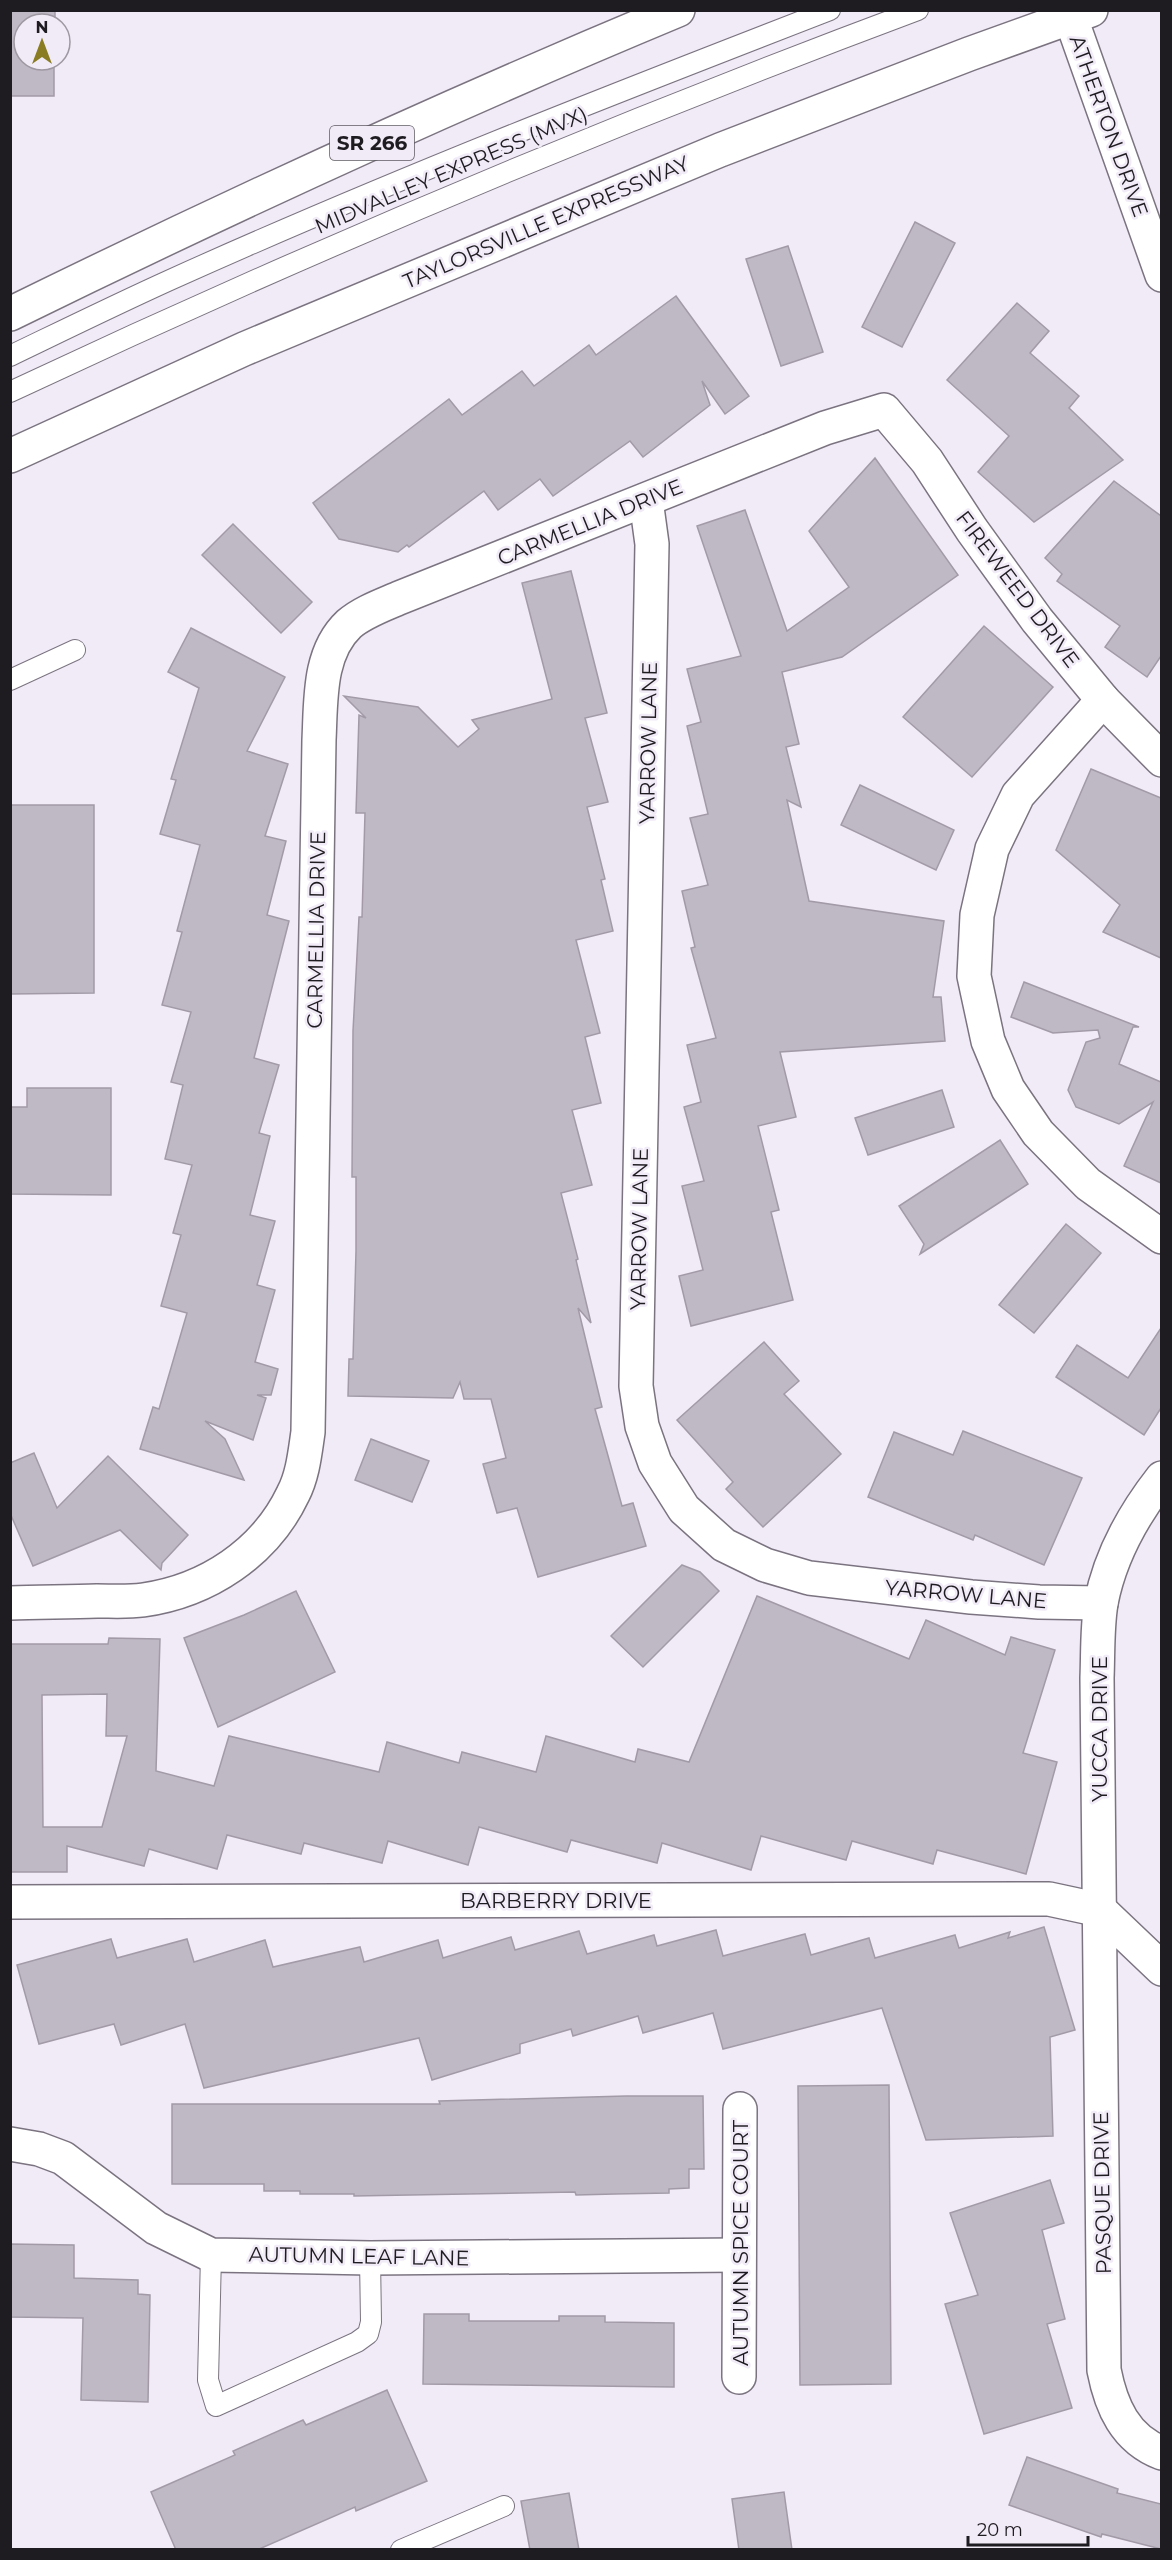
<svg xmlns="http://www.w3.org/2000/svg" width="1172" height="2560" viewBox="0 0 1172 2560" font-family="Montserrat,sans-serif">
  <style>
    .building { fill: #bfb8c5; stroke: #a29ba7; stroke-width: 1.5; fill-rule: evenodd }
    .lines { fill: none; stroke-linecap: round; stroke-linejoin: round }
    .lane-casing { stroke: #7b7480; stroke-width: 22 }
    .street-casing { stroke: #7b7480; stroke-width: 36 }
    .secondary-casing { stroke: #7b7480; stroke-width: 36 }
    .primary-casing { stroke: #7b7480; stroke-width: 36 }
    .lane { stroke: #fff; stroke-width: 20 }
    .street { stroke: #fff; stroke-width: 33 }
    .secondary { stroke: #fff; stroke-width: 33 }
    .primary { stroke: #fff; stroke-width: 33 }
    .labels { text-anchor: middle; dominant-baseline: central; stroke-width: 5; stroke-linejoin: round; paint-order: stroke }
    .shield { fill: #f1eaf7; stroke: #5e5a61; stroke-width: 1.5 }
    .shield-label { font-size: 20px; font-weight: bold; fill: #1f1c21 }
    .street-label { font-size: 21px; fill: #1f1c21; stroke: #f1eaf7 }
  </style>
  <rect width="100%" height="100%" fill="#f1eaf7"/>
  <!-- building -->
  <g class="building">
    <polygon points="10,10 55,10 55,24 24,24 24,60 54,60 54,96 10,96"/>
    <polygon points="915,222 955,243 902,347 862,327"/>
    <polygon points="788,246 823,352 781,366 746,259"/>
    <polygon points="676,296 749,396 725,414 702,381 710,405 643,457 630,441 553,496 540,479 498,510 484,491 409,547 407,545 398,552 339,539 313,503 449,399 462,415 522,371 534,386 589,345 596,355"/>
    <polygon points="1017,303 1049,331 1030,353 1079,396 1069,408 1123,460 1034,522 978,472 1009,436 947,380"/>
    <polygon points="875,458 958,575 842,657 782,672 799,744 786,747 801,807 787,800 809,901 944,921 933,997 941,997 945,1041 780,1052 796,1117 758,1126 779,1210 771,1212 793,1300 691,1326 679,1276 703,1270 682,1186 704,1181 684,1107 701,1102 687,1045 716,1038 691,948 695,947 682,891 708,885 690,818 708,814 687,726 701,722 687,669 741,656 697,526 745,510 787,631 849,587 809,531"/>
    <polygon points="1114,481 1161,516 1161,656 1147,677 1105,647 1120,626 1057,581 1062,574 1045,558"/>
    <polygon points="233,524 312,602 281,633 202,555"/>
    <polygon points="571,571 607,713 585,718 608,802 587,807 605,879 601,880 613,931 576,940 600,1033 585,1037 601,1103 572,1110 592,1185 561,1193 578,1259 576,1260 591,1323 578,1308 602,1407 595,1409 622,1506 633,1503 646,1546 538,1577 517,1508 497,1513 483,1464 506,1458 491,1399 464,1399 460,1382 453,1398 348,1396 349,1359 353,1359 356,1251 356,1177 352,1177 353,1031 359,917 362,917 365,813 356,813 359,715 366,718 344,696 418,707 458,747 479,729 472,720 552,699 522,583"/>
    <polygon points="984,626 1053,687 972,777 903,717"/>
    <polygon points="191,628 285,677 247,751 288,764 265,836 286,841 267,915 289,921 254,1058 279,1065 259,1133 270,1136 250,1215 275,1221 257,1285 275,1290 255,1362 278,1369 271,1395 257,1395 266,1398 253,1440 205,1421 225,1439 244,1480 140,1449 153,1407 159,1409 187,1313 161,1306 181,1235 173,1233 192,1165 165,1159 183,1085 171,1082 191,1012 162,1005 182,932 177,931 200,845 160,834 176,780 171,779 199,688 168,672"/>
    <polygon points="1091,769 1161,798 1161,958 1103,932 1120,905 1056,850"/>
    <polygon points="860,785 954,830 936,870 841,825"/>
    <polygon points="10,805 94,805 94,993 10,994"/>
    <polygon points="1024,982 1139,1027 1133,1027 1119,1064 1161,1082 1161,1183 1124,1166 1153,1102 1119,1124 1076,1107 1068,1090 1086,1042 1100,1038 1098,1030 1053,1033 1011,1017"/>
    <polygon points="27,1088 111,1088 111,1195 10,1194 10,1107 27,1107"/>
    <polygon points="942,1090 954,1127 868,1155 855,1118"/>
    <polygon points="1000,1140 1028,1184 920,1254 924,1244 899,1206"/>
    <polygon points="1066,1224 1101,1253 1034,1333 999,1305"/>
    <polygon points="1161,1328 1161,1408 1144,1435 1056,1377 1077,1345 1128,1378"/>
    <polygon points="764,1342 799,1381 784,1394 841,1454 763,1527 726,1489 733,1482 677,1420"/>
    <polygon points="963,1431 1082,1478 1044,1565 975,1535 973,1540 868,1497 894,1432 953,1455"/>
    <polygon points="371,1439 429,1461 412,1502 355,1480"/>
    <polygon points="34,1453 57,1508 108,1456 188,1535 162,1563 161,1570 120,1530 33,1566 10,1513 10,1463"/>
    <polygon points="682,1565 700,1572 719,1591 643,1667 611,1636"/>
    <polygon points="296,1591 335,1672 218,1727 184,1638 244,1615"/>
    <path d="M757 1596 909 1659 926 1620 1005 1655 1011 1637 1055 1650 1023 1753 1057 1762 1026 1874 937 1850 933 1864 852 1841 846 1860 761 1836 751 1870 662 1843 657 1863 571 1840 567 1852 479 1827 468 1865 388 1841 382 1863 304 1843 301 1854 227 1835 217 1869 149 1849 144 1866 67 1846V1872H10V1644H108L109 1638 160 1639 156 1771 214 1786 229 1736 379 1772 387 1742 459 1763 462 1752 536 1772 546 1736 635 1762 638 1749 689 1762ZM107 1694 106 1736H127L102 1827H43L42 1695Z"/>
    <polygon points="1044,1927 1075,2030 1050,2037 1053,2136 926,2140 882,2008 723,2049 713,2013 643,2033 638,2016 573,2036 571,2029 520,2044 520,2053 432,2080 419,2038 204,2088 185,2024 121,2045 114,2024 39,2044 17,1965 111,1939 117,1958 187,1939 194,1962 265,1940 273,1967 360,1947 364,1962 438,1940 443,1958 511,1937 515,1950 579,1931 587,1954 654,1935 657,1946 716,1930 723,1956 805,1934 811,1955 869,1938 875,1958 955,1935 959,1948 1010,1932 1008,1938"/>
    <polygon points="889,2085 891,2384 800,2385 798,2086"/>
    <polygon points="626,2096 703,2096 704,2169 689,2169 689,2188 669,2189 669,2193 615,2194 576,2195 575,2192 354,2196 354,2194 300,2194 300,2191 264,2191 264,2184 172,2184 172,2104 440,2104 439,2101"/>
    <polygon points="1050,2180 1064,2223 1042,2230 1065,2319 1047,2324 1072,2408 984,2434 945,2304 978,2295 950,2213"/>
    <polygon points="10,2244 74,2245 74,2278 138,2280 138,2294 150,2295 148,2402 81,2400 83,2318 10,2317"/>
    <polygon points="424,2314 469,2314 469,2321 559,2321 559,2316 605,2316 605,2322 674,2323 674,2387 423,2384"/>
    <polygon points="387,2390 427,2481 356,2511 355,2507 257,2550 176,2550 151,2492 235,2455 233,2451 303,2420 306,2425"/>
    <polygon points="1027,2457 1118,2489 1117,2493 1161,2504 1161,2549 1102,2534 1101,2537 1009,2505"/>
    <polygon points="784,2492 792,2550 739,2550 732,2499"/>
    <polygon points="569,2493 579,2550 530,2550 521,2501"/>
  </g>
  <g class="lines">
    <defs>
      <g id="lane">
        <path d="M10 356C64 330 117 304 170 280 387 182 608 96 830 10"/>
        <path d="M10 392C308 252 610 125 918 10"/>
        <polyline points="10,680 75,650"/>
        <polyline points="211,2255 208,2380 216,2406 357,2342 368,2334 371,2322 370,2258"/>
        <polyline points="401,2550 504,2506"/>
      </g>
      <g id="street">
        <polyline points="646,500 652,544 636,1386 642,1426 655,1463 684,1509 724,1545 765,1565 809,1578 971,1597 1039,1602 1101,1603"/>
        <polyline points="1103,700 1018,795 992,849 977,915 974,976 988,1041 1008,1089 1038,1133 1088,1184 1162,1237"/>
        <path d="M1162 1478C1133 1515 1110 1556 1101 1603 1097 1627 1098 1654 1097 1678L1104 2370C1111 2406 1125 2439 1162 2453"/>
        <path d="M10 1603C39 1602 68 1602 97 1601 112 1601 128 1602 143 1600 207 1591 265 1553 293 1494 303 1475 305 1452 308 1432L319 740C321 701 318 653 349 624 363 612 383 605 399 598L825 428 884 410 927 461 972 530 1037 620 1103 700 1162 760"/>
        <polyline points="10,1902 1049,1899 1100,1910"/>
        <polyline points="1100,1910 1162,1969"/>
        <polyline points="10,2144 39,2149 63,2158 156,2228 211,2255 370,2258 739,2255"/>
        <polyline points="739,2377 740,2109"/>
      </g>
      <polyline id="secondary" points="1068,10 1162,275"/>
      <g id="primary">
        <path d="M10 314C230 206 452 104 678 10"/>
        <polyline points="10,456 244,349 720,150 969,54 1091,10"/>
      </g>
    </defs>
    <!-- lane casing -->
    <use href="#lane" class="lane-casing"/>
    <!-- street casing -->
    <use href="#street" class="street-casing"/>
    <!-- secondary casing -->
    <use href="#secondary" class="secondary-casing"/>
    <!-- primary casing -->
    <use href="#primary" class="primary-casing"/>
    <!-- lane -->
    <use href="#lane" class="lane"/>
    <!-- street -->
    <use href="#street" class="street"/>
    <!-- secondary -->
    <use href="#secondary" class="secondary"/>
    <!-- primary -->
    <use href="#primary" class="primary"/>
  </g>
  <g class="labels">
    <!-- shield labels -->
    <rect class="shield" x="330" y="126" width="84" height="34" rx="4.5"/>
    <g class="shield-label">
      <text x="372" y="143">SR 266</text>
    </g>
    <!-- street labels -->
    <g class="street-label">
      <text transform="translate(1109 126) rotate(70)">ATHERTON DRIVE</text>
      <text transform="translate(451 170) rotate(-23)">MIDVALLEY EXPRESS (MVX)</text>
      <text transform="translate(546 222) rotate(-23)">TAYLORSVILLE EXPRESSWAY</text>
      <text transform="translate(590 522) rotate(-22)">CARMELLIA DRIVE</text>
      <text transform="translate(1018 589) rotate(53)">FIREWEED DRIVE</text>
      <text transform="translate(648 743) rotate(-89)">YARROW LANE</text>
      <text transform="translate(316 930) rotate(-89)">CARMELLIA DRIVE</text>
      <text transform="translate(639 1229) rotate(-89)">YARROW LANE</text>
      <text transform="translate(966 1594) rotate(5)">YARROW LANE</text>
      <text transform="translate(1099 1729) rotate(-90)">YUCCA DRIVE</text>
      <text x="556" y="1900">BARBERRY DRIVE</text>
      <text transform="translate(1102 2193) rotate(-91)">PASQUE DRIVE</text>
      <text transform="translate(740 2243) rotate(-90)">AUTUMN SPICE COURT</text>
      <text transform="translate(359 2256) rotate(1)">AUTUMN LEAF LANE</text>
    </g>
  </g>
  <!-- border -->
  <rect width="1172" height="2560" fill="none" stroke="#1f1c21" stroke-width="24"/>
  <!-- north arrow -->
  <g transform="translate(42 42)"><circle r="28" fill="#f1eaf7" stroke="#9d98a1" stroke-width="1.5"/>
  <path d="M0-4.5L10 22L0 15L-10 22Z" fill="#897c22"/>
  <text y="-9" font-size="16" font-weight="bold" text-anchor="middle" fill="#1f1c21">N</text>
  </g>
  <!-- scale -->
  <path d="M968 2536v9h120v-9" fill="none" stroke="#1f1c21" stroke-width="3"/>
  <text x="977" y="2536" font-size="18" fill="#1f1c21" stroke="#f1eaf7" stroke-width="4.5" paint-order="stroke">20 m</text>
</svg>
